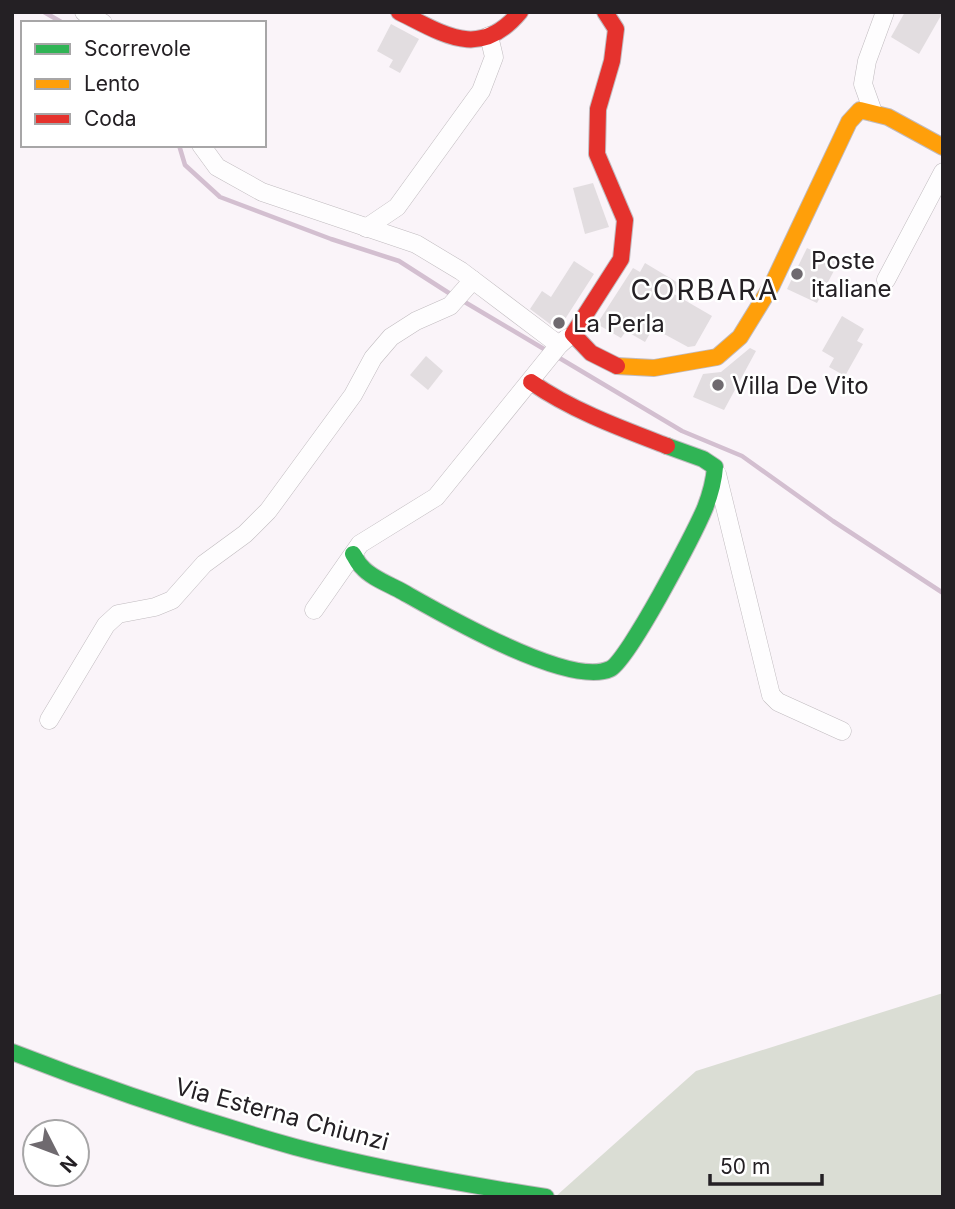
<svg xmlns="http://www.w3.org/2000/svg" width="955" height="1209" viewBox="0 0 955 1209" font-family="Inter,sans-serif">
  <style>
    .green { fill: #daddd4 }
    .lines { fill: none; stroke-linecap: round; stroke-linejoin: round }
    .stream { stroke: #d3bfd0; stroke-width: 4.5 }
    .building { fill: #e2dde0 }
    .street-casing { stroke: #c0bbbf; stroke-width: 19 }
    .fast-casing { stroke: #c0bbbf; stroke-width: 18 }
    .slow-casing { stroke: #c0bbbf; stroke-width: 18 }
    .jam-casing { stroke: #c0bbbf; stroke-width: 18 }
    .street { stroke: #fefdfe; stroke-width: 18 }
    .fast { stroke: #30b455; stroke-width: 16 }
    .slow { stroke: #ff9f0a; stroke-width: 16 }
    .jam { stroke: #e5322d; stroke-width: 16 }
    .poi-dot { fill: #6f6a6f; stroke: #fff; stroke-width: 2.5 }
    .labels { text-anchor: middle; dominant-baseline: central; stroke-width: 5; stroke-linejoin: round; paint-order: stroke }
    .poi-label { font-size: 24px; fill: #242024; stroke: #fff; text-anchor: start }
    .street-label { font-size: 24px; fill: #242024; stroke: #fff }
    .quarter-label { font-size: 28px; letter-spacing: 2px; fill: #242024; stroke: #fff }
  </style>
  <rect width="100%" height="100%" fill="#faf4f9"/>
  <!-- green -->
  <polygon class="green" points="943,993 943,1197 555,1197 696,1071"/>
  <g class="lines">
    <!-- stream -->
    <g class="stream">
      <polyline points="44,12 63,23"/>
      <polyline points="179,145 185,165 220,197 331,239 399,261 452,295"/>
      <polyline points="463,301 549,352"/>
      <polyline points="556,356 682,431 742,456 833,521 943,593"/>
    </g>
  </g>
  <!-- building -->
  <g class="building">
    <polygon points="905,12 943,12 919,54 891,37"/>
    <polygon points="391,24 419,39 400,73 389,67 393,60 377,51"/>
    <polygon points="593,183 609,227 585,234 573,188"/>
    <polygon points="807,248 838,263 817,303 787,289"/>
    <polygon points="574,261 594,274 558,330 530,309 542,291 551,297"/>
    <polygon points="645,263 680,284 674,294 712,316 695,346 688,347 653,328 645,342 626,331 621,338 597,324 633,268 640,272"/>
    <polygon points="842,316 864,329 857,341 863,344 845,376 829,367 834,358 822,351"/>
    <polygon points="750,348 756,351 724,410 693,397 703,374 721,372"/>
    <polygon points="426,356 443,371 428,390 410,375"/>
  </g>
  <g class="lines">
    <defs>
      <g id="street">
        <polyline points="84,12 103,23"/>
        <polyline points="873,112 863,84 867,61 885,12"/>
        <polyline points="201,145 217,167 262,192 416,244 461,271 559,345"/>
        <polyline points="366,228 397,207 481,91 494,57 489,36"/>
        <polyline points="886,280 943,172"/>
        <polyline points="717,474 771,695 778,702 842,731"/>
        <polyline points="314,610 360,544 436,497 559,345 567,338"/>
        <polyline points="49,720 106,625 118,614 155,607 172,600 204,564 245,534 268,511 353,395 373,358 391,337 416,321 450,306 473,280"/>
      </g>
      <g id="fast">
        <path d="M353 554C356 558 358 564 362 567 371 578 391 585 403 592 442 614 569 688 610 669 628 661 695 532 705 508 710 495 714 482 715 467L703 459 667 446"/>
        <path d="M12 1052C104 1088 200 1120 295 1147 377 1169 462 1184 546 1197"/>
      </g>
      <polyline id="slow" points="617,366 654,368 717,357 740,337 772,285 849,122 860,110 888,117 943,147"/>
      <g id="jam">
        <path d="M399 12C445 35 480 60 520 12"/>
        <polyline points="605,12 616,29 612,61 598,109 597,154 625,220 621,259 573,334 591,353 617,366"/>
        <path d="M531 382C573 411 620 428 667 446"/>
      </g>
    </defs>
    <!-- street casing -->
    <use href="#street" class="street-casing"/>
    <!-- fast casing -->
    <use href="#fast" class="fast-casing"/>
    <!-- slow casing -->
    <use href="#slow" class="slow-casing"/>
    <!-- jam casing -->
    <use href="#jam" class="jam-casing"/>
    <!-- street -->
    <use href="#street" class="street"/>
    <!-- fast -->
    <use href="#fast" class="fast"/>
    <!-- slow -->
    <use href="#slow" class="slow"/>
    <!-- jam -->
    <use href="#jam" class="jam"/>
  </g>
  <!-- markers -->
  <g class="poi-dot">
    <circle cx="797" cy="274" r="7"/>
    <circle cx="559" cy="323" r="7"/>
    <circle cx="718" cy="385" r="7"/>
  </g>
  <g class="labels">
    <!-- poi labels -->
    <g class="poi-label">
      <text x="811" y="260">Poste<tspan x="811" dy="28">italiane</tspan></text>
      <text x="573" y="323">La Perla</text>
      <text x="732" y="385">Villa De Vito</text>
    </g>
    <!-- street labels -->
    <g class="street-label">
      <text transform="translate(282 1114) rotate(15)">Via Esterna Chiunzi</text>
    </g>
    <!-- quarter labels -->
    <g class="quarter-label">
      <text x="705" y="290">CORBARA</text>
    </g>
  </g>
  <!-- border -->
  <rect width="955" height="1209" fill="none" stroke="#242024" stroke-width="28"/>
  <!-- legend -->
  <rect x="21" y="21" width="245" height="126" fill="#ffffff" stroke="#a7a6a7" stroke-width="2"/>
  <rect x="35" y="44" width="35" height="10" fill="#30b455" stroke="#a7a6a7" stroke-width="2"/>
  <text x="84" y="56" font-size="21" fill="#242024">Scorrevole</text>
  <rect x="35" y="79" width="35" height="10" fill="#ff9f0a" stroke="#a7a6a7" stroke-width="2"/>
  <text x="84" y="91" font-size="21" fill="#242024">Lento</text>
  <rect x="35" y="114" width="35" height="10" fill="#e5322d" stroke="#a7a6a7" stroke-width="2"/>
  <text x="84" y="126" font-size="21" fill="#242024">Coda</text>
  <!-- north arrow -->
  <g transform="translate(56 1153) rotate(132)"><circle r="33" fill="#ffffff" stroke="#a7a6a7" stroke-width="2"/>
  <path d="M0-5L12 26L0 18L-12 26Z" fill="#6f6a6f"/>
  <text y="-10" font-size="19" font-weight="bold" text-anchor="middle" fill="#242024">N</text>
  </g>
  <!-- scale -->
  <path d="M710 1174v10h112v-10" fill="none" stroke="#242024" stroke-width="3.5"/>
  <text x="720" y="1174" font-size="21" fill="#242024" stroke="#ffffff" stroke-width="5" paint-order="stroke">50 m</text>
</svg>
